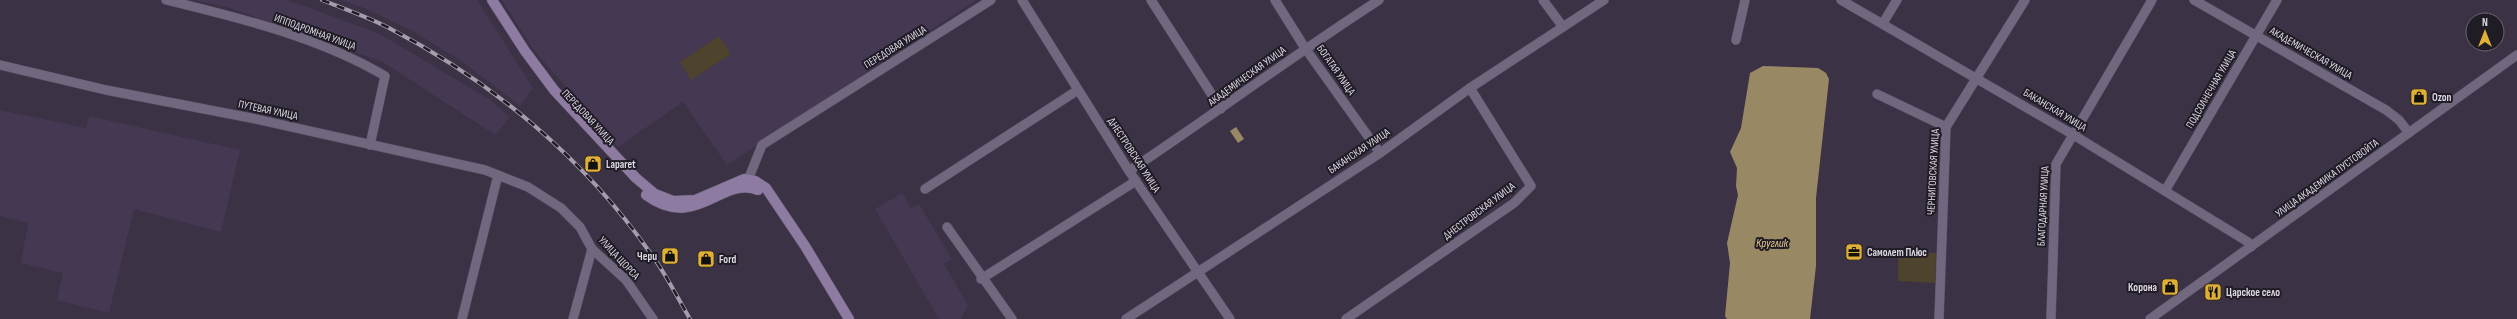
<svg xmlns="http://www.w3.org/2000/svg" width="2517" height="319" viewBox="0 0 2517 319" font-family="'Sofia Sans Condensed',sans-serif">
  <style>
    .built { fill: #443852 }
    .green { fill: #4e442e }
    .water { fill: #998864 }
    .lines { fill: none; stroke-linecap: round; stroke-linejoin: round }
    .street-casing { stroke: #574f60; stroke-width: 10 }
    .secondary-casing { stroke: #574f60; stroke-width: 11 }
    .street { stroke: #71677e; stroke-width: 9 }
    .secondary { stroke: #8d7ba2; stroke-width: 10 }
    .rail-casing { stroke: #a49dad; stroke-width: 4 }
    .rail { stroke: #201c25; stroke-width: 2.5; stroke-dasharray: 8; stroke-linecap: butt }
    .labels { text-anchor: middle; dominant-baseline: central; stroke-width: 4; stroke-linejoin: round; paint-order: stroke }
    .street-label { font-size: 11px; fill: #dfd9e6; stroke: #201c25 }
    .poi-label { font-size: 11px; font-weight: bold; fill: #dfd9e6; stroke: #201c25; text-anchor: start }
    .water-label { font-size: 12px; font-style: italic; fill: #e8cc8f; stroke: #201c25 }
  </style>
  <rect width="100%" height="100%" fill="#3b3246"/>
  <!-- built -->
  <g class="built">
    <polygon points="195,0 286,0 310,8 380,34 489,99 510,117 495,135 383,62 230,8"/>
    <polygon points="341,0 477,0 533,88 520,106 460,60 409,29 364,8"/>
    <polygon points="502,0 976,0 727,165 683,102 618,147 533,49"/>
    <polygon points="0,110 86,128 89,116 240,150 221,232 134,209 109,313 57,300 63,273 21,263 28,223 0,216"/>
    <polygon points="902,193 911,208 919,204 952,259 944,264 968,305 961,319 939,319 875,209"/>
  </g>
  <!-- green -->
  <g class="green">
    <polygon points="719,36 731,54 691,80 680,62"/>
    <polygon points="1898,252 1936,253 1935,283 1898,281"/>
  </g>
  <!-- water -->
  <g class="water">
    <polygon points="1763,66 1818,68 1826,73 1829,79 1816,198 1816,266 1810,319 1727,319 1725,316 1730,263 1727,243 1738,195 1736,186 1737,168 1730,152 1741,128 1750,73"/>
    <polygon points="1236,127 1244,139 1238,143 1230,131"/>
  </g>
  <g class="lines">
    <defs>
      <g id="street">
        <path d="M166 0C240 18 319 37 385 76L370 145"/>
        <polyline points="1022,0 1129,171 1230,319"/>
        <polyline points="1151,0 1221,109"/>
        <polyline points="1275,0 1305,48 1380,153"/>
        <polyline points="1543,0 1563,27"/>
        <polyline points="1841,0 2072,134 2248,242 2251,247"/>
        <polyline points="2194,0 2386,110 2399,120 2409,133"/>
        <polyline points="1883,23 1897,0"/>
        <polyline points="1736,40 1745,0"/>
        <polyline points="0,65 106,90 251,118 485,170 528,187 561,208 580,227 592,249 626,280 653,319"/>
        <polyline points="1877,94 1946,127"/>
        <path d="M1129 171C1213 115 1294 55 1379 0"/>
        <polyline points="746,185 762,145 991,0"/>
        <polyline points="925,189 1078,90"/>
        <polyline points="2165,191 2277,0"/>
        <polyline points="947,227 1012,319"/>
        <polyline points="981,279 1136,181"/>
        <polyline points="462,319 498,175"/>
        <polyline points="573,319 592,249"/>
        <polyline points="1126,319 1380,153 1470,88 1604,0"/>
        <polyline points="1346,319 1514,203 1531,186 1470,88"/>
        <polyline points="1939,319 1946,127 2025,0"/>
        <polyline points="2051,319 2056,164 2152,0"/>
        <polyline points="2150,319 2517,55"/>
      </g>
      <g id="secondary">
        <polyline points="492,0 525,51 554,90 636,178 655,194 673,201 695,200 744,179 755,181 766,188 805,246 849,319"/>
        <path d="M646 195C697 232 721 175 758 190"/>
      </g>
    </defs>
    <!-- street casing -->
    <use href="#street" class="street-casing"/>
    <!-- secondary casing -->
    <use href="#secondary" class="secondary-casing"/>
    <!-- street -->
    <use href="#street" class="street"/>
    <!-- secondary -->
    <use href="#secondary" class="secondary"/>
    <defs>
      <path id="rail" d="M322 0C344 9 368 17 389 28 493 82 584 158 651 254 666 274 677 297 690 319"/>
    </defs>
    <!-- rail casing -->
    <use href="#rail" class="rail-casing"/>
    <!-- rail -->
    <use href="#rail" class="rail"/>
  </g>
  <!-- icons -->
  <defs>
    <symbol id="shop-square" viewBox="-11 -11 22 22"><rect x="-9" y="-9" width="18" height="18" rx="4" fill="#e0b034" stroke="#201c25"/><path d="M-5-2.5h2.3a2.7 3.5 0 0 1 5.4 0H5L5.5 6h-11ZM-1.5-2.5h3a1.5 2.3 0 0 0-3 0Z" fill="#111"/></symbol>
    <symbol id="office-square" viewBox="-11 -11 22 22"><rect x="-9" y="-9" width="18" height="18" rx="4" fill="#e0b034" stroke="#201c25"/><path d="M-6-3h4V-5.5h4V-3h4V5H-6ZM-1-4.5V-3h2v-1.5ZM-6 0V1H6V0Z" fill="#111"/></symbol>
    <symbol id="restaurant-square" viewBox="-11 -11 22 22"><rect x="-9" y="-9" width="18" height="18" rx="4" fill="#e0b034" stroke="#201c25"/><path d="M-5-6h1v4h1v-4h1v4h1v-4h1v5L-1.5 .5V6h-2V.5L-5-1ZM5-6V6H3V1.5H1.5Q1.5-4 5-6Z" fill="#111"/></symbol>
  </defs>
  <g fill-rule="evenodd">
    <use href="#shop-square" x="2409" y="87" width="20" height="20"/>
    <use href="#shop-square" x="583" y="154" width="20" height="20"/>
    <use href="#office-square" x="1844" y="242" width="20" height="20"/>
    <use href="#shop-square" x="660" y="246" width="20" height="20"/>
    <use href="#shop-square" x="696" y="249" width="20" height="20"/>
    <use href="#shop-square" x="2160" y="277" width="20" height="20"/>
    <use href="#restaurant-square" x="2203" y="282" width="20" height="20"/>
  </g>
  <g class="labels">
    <!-- street labels -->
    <g class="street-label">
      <text transform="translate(315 32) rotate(20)">ИППОДРОМНАЯ УЛИЦА</text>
      <text transform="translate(895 47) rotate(-32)">ПЕРЕДОВАЯ УЛИЦА</text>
      <text transform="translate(2311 53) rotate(30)">АКАДЕМИЧЕСКАЯ УЛИЦА</text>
      <text transform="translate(1336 70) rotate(55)">БОГАТАЯ УЛИЦА</text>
      <text transform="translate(1247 76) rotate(-36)">АКАДЕМИЧЕСКАЯ УЛИЦА</text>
      <text transform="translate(2211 89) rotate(-60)">ПОДСОЛНЕЧНАЯ УЛИЦА</text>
      <text transform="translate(268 110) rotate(12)">ПУТЕВАЯ УЛИЦА</text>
      <text transform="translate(2055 110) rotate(31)">БАКАНСКАЯ УЛИЦА</text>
      <text transform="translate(588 117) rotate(47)">ПЕРЕДОВАЯ УЛИЦА</text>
      <text transform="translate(1359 151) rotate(-34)">БАКАНСКАЯ УЛИЦА</text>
      <text transform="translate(1134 155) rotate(57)">ДНЕСТРОВСКАЯ УЛИЦА</text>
      <text transform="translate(1933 172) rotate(-87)">ЧЕРНИГОВСКАЯ УЛИЦА</text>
      <text transform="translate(2327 178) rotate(-36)">УЛИЦА АКАДЕМИКА ПУСТОВОЙТА</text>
      <text transform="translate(2043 206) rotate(-87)">БЛАГОДАРНАЯ УЛИЦА</text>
      <text transform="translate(1479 211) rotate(-37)">ДНЕСТРОВСКАЯ УЛИЦА</text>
      <text transform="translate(619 258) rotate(47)">УЛИЦА ЩОРСА</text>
    </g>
    <!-- poi labels -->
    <g class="poi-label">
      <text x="2432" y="97">Ozon</text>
      <text x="606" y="164">Laparet</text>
      <text x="1867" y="252">Самолет Плюс</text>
      <text x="657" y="256" text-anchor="end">Чери</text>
      <text x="719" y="259">Ford</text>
      <text x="2157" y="287" text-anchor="end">Корона</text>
      <text x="2226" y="292">Царское село</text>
    </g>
    <!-- water labels -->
    <g class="water-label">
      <text x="1772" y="243">Круглик</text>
    </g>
  </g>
  <!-- north arrow -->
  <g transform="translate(2485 32)"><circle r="19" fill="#201c25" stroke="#6c6872"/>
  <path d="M0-3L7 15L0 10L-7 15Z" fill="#e0b034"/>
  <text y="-6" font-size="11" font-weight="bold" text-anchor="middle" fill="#dfd9e6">N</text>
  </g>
</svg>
